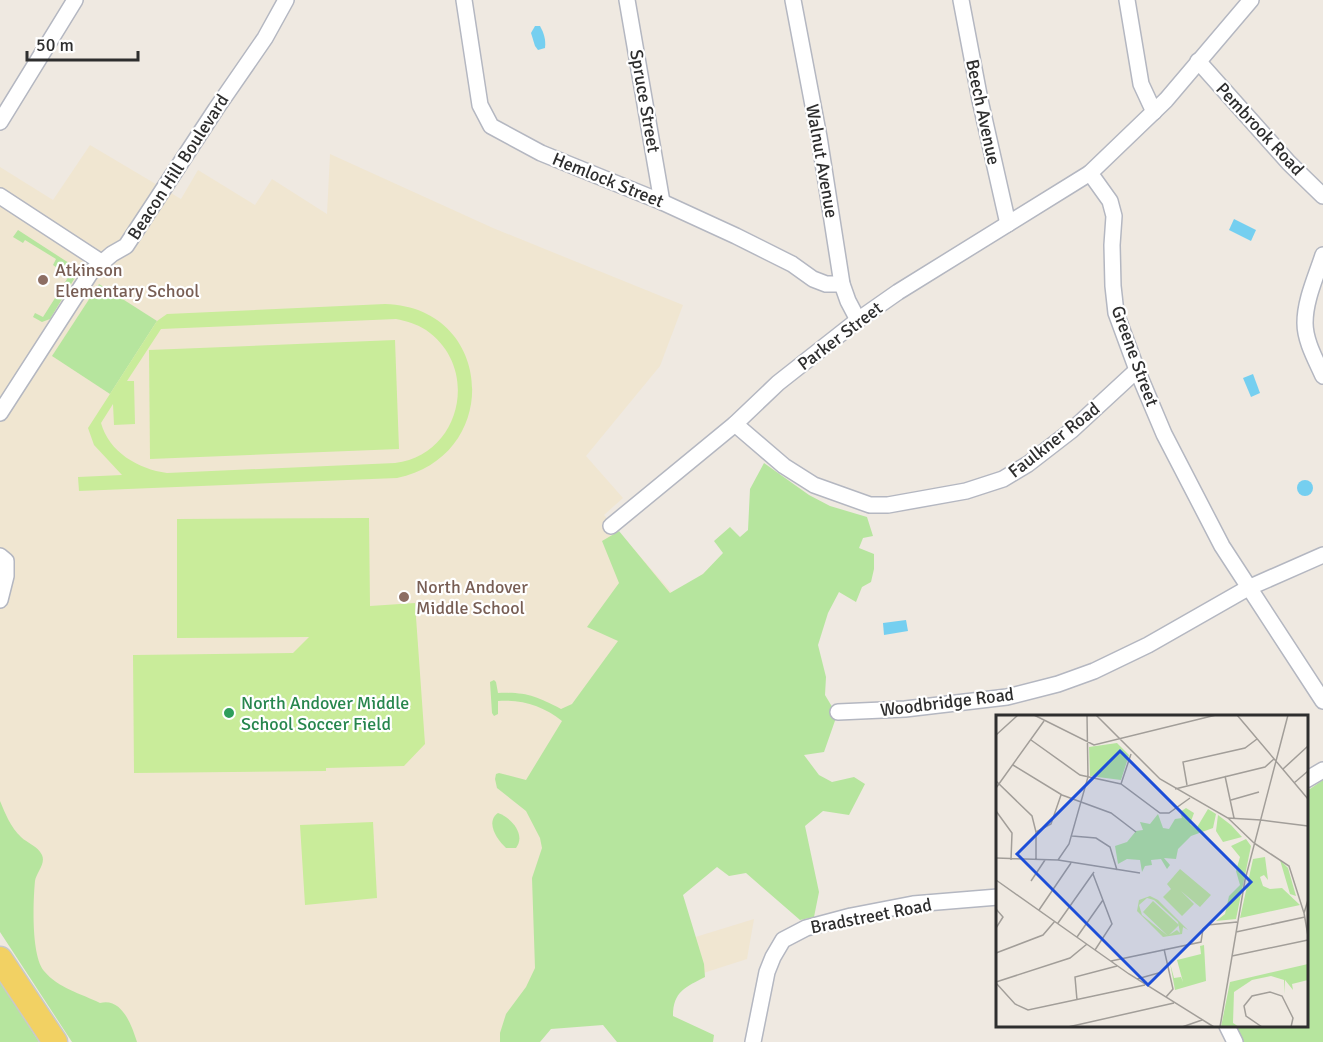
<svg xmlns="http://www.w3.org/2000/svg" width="1323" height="1042" viewBox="0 0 1323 1042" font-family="Signika,sans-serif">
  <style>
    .education { fill: #f0e6d1 }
    .green { fill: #b6e59e }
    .pitch { fill: #c9ec9a; fill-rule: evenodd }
    .water { fill: #75cff0 }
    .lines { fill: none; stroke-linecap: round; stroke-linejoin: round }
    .minor-casing { stroke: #b4b7c1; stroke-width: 18 }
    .primary-casing { stroke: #c9c9c9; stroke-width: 27 }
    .minor { stroke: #fff; stroke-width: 15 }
    .primary { stroke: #f2d163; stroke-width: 24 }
    .education-dot { fill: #8d6e63; stroke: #fff; stroke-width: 2 }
    .leisure-dot { fill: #2e9e5b; stroke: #fff; stroke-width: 2 }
    .labels { text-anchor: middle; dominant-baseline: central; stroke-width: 4.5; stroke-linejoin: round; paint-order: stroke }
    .street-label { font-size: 18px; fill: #2e2e2e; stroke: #fff }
    .education-label { font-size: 18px; fill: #785e54; stroke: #fff; text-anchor: start }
    .leisure-label { font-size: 18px; fill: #27864d; stroke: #fff; text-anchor: start }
    .inset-road { fill: none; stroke: #a29e99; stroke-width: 1.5 }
    .view { fill: #1d4ed8; fill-opacity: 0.15; stroke: #1d4ed8; stroke-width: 3 }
    .inset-edge { fill: none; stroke: #2e2e2e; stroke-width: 3 }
  </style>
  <rect width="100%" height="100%" fill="#efe9e1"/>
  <!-- education -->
  <polygon class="education" points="90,145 181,199 198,170 255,205 272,179 327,214 330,154 493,228 683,305 660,366 586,456 623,498 604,515 675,596 726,555 639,874 663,947 754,919 747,959 520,1032 523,1042 78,1042 0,925 0,167 53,200"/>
  <!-- green -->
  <g class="green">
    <polygon points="18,230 72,265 76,276 50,319 42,322 33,317 35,313 43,317 69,276 53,265 56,259 25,240 23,243 13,237"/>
    <polygon points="99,284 157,321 110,394 52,356"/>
    <path d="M764 463 809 495 830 506 867 517 873 536 863 538 859 548 874 554V569L871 582 862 587 856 602 839 592 828 613 818 645 826 677 825 695 837 715 824 752 804 755 819 775 832 782 854 777 865 784 849 815 823 811 805 826 819 892 814 917 800 920 746 873 729 876 717 867 683 895 704 964 705 977C686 987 673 991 673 1016L714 1035 713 1042H617L603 1025 551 1029 540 1042H500V1033L506 1014 526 987 535 968 532 878 542 848 540 838 526 811 497 788 495 779 496 774 499 773 526 780 562 721C544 706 521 699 498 701V714L494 716 492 713 490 682 494 680 496 682 498 693C526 692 536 696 561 709L572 704 618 641 587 627 619 583 602 541 619 531 670 593 703 574 723 553 714 541 730 527 740 537 748 530 750 489Z"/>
    <polygon points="1323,780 1323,1042 1244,1042 1236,1026 1306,1026 1307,791"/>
    <path d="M0 801C5 813 11 828 21 837 27 843 38 846 42 855 46 864 36 873 35 881 33 902 31 955 44 971 58 988 82 994 100 1003 122 997 132 1026 137 1042H72L0 932Z"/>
    <path d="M498 813C512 818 526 835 516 848H506C497 840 485 822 498 813Z"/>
    <polygon points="0,980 39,1042 0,1042"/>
  </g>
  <!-- pitch -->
  <g class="pitch">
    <path d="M385 304C495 307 503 456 397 478L79 491 78 477 122 475 94 445 88 428 157 321 167 314ZM396 319C406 321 417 324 426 330 481 368 461 455 395 463L167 473C138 469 109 452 101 423L113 404 114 425 135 424 134 381H127L161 329Z"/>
    <polygon points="395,340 399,449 150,459 149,350"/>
    <polygon points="369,518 370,606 415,603 425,744 404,766 326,768 326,771 134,773 133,655 293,653 309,637 177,638 177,519"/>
    <polygon points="373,822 377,898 305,905 300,825"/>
  </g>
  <!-- water -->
  <g class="water">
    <path d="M535 26H540C544 33 546 40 545 48L538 50 535 46 531 33Z"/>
    <polygon points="1234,219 1256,230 1251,241 1229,230"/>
    <polygon points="1253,374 1260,393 1251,397 1243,378"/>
    <circle cx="1305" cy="488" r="8"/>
    <polygon points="906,620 908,631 884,635 883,623"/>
  </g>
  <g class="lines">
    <defs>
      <g id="minor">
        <polyline points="464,0 480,105 491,126 541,153 662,202 736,236 792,264 813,279 826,284 842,284"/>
        <polyline points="627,0 662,202"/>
        <polyline points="793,0 819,137 842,284 848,301 858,320"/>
        <polyline points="961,0 980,100 1008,224"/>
        <polyline points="1127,0 1141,84 1154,112"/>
        <polyline points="1251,0 1166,100 1090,173 1110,201 1114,216 1112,245 1113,286 1116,313 1137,370 1164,434 1222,546 1323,701"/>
        <polyline points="1198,61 1289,163 1323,196"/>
        <polyline points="0,122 75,0"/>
        <polyline points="0,196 101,262"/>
        <path d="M1323 255C1316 277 1305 300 1305 323 1305 341 1316 360 1323 376"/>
        <polyline points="0,413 91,272 112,254 126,246 216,109 265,38 286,0"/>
        <polyline points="735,424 784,466 814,485 870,505 888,505 966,491 1003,479 1028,464 1072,430 1137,370"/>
        <polyline points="611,526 735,424 778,383 858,320 898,292 1090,173"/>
        <polyline points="0,556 6,561 6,576 0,600"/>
        <polyline points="838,712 905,709 1007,697 1058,684 1094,671 1148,645 1248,588 1323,555"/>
        <polyline points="1306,780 1323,770"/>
        <polyline points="1227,1026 1235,1042"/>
        <polyline points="753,1042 767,972 773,957 783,940 806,928 851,916 913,904 998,897"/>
      </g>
      <polyline id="primary" points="0,959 55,1042"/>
    </defs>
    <!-- minor casing -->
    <use href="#minor" class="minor-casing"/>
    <!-- primary casing -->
    <use href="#primary" class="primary-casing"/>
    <!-- minor -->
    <use href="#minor" class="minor"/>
    <!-- primary -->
    <use href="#primary" class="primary"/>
  </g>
  <!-- markers -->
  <g class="education-dot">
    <circle cx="43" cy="280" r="6"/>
    <circle cx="404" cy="597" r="6"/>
  </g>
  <circle class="leisure-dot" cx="229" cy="713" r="6"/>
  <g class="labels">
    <!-- street labels -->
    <g class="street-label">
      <text transform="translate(645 101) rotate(80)">Spruce Street</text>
      <text transform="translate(983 112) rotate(78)">Beech Avenue</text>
      <text transform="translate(1260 129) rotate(47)">Pembrook Road</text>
      <text transform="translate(822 161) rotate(80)">Walnut Avenue</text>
      <text transform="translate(178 167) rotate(-57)">Beacon Hill Boulevard</text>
      <text transform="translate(608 180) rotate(22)">Hemlock Street</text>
      <text transform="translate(840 336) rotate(-37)">Parker Street</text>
      <text transform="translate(1135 356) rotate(70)">Greene Street</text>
      <text transform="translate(1054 440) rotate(-38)">Faulkner Road</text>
      <text transform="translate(947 702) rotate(-7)">Woodbridge Road</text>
      <text transform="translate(871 916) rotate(-11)">Bradstreet Road</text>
    </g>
    <!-- education labels -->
    <g class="education-label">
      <text x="55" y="270">Atkinson<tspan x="55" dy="21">Elementary School</tspan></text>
      <text x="416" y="587">North Andover<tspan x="416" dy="21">Middle School</tspan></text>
    </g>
    <!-- leisure labels -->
    <g class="leisure-label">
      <text x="241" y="703">North Andover Middle<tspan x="241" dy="21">School Soccer Field</tspan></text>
    </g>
  </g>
  <!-- overview -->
  <g transform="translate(996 715)">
    <rect width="312" height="312" fill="#efe9e1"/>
    <path d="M121 28 133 40 125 65 94 61 93 32ZM190 93 198 98 194 109 200 114 212 94 220 99 217 113 195 121 182 134 180 144 168 143 174 150 171 154 165 144 155 145 156 150 149 151 146 157 144 145 131 144 122 149 119 131 131 127 140 116 147 115 144 107 154 109 162 99 167 113 173 114 179 104 186 103 184 97ZM222 100 235 110 246 122 227 127 220 116ZM250 124 255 131 240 204 220 206 229 199 233 181 244 170 240 156 244 142 235 131ZM269 142 272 165 268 160 264 162 267 171 274 174 286 173 304 190 244 203 257 144ZM284 145 292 153 300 181 294 179ZM208 230 210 266 179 275 174 248 178 263 185 262 187 267 181 245 205 239 204 231ZM312 249V265L296 269 297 275 289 265V279L288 265 275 261 256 265 238 277 237 308 243 312H225L234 267Z" fill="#b6e59e"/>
    <path d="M184 154 215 180 204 192 185 176 198 189 186 201 167 182 175 174 171 169ZM154 181 162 185 192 215 187 212 186 219 167 222 141 196 143 185ZM151 183 158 185 182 207 184 218 181 215 173 220 183 210 157 186 147 197 172 221 146 200 143 190Z" fill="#c9ec9a" fill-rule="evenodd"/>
    <path class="inset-road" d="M38 0 98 30 220 0M100 0 164 64 232 103 258 128M241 0 312 84M0 20 22 0M35 25 84 60 125 69 164 98H173L194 83M17 50 66 80 115 98 140 117M287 54 312 31M229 61 238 103M0 66 36 101 40 117V145M298 68 312 56M125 69 135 39M191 70 187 47 249 33 261 24M0 73 48 6M179 74 269 52 278 44M235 85 263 77M0 96 16 118 15 145M232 103 265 105M265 105 312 111M40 117 55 109 65 80M76 121 100 123 114 132 121 155M258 128 293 151 308 198M0 143 62 145 73 129 92 62 91 0M62 145 144 158M97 159 116 209 99 235M0 165 133 259 218 312M35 166 49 145M312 185 308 198 312 221M0 194 7 202 0 213M43 195 75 148M62 208 98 157M240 217 309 202M81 222 107 185M168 234 177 274 170 282M0 238 47 220 59 206M236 241 312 225M115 246 205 227 207 214 212 210 241 207M141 264 166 257M0 267 74 243 91 229M0 268 19 289 32 295 149 270M81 285 79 262 121 251M72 312 178 288M186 312 206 305M224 312 249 165 292 0M266 312 250 301 248 291 256 281 274 277 286 281 297 303 295 312"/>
    <path class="view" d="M124 36 255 167 152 270 21 139Z"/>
    <rect width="312" height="312" class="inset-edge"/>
  </g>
  <!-- scale -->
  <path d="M27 51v9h111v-9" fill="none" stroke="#2e2e2e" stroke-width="3"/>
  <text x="36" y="51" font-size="18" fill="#2e2e2e" stroke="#ffffff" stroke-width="4.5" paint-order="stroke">50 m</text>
</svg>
